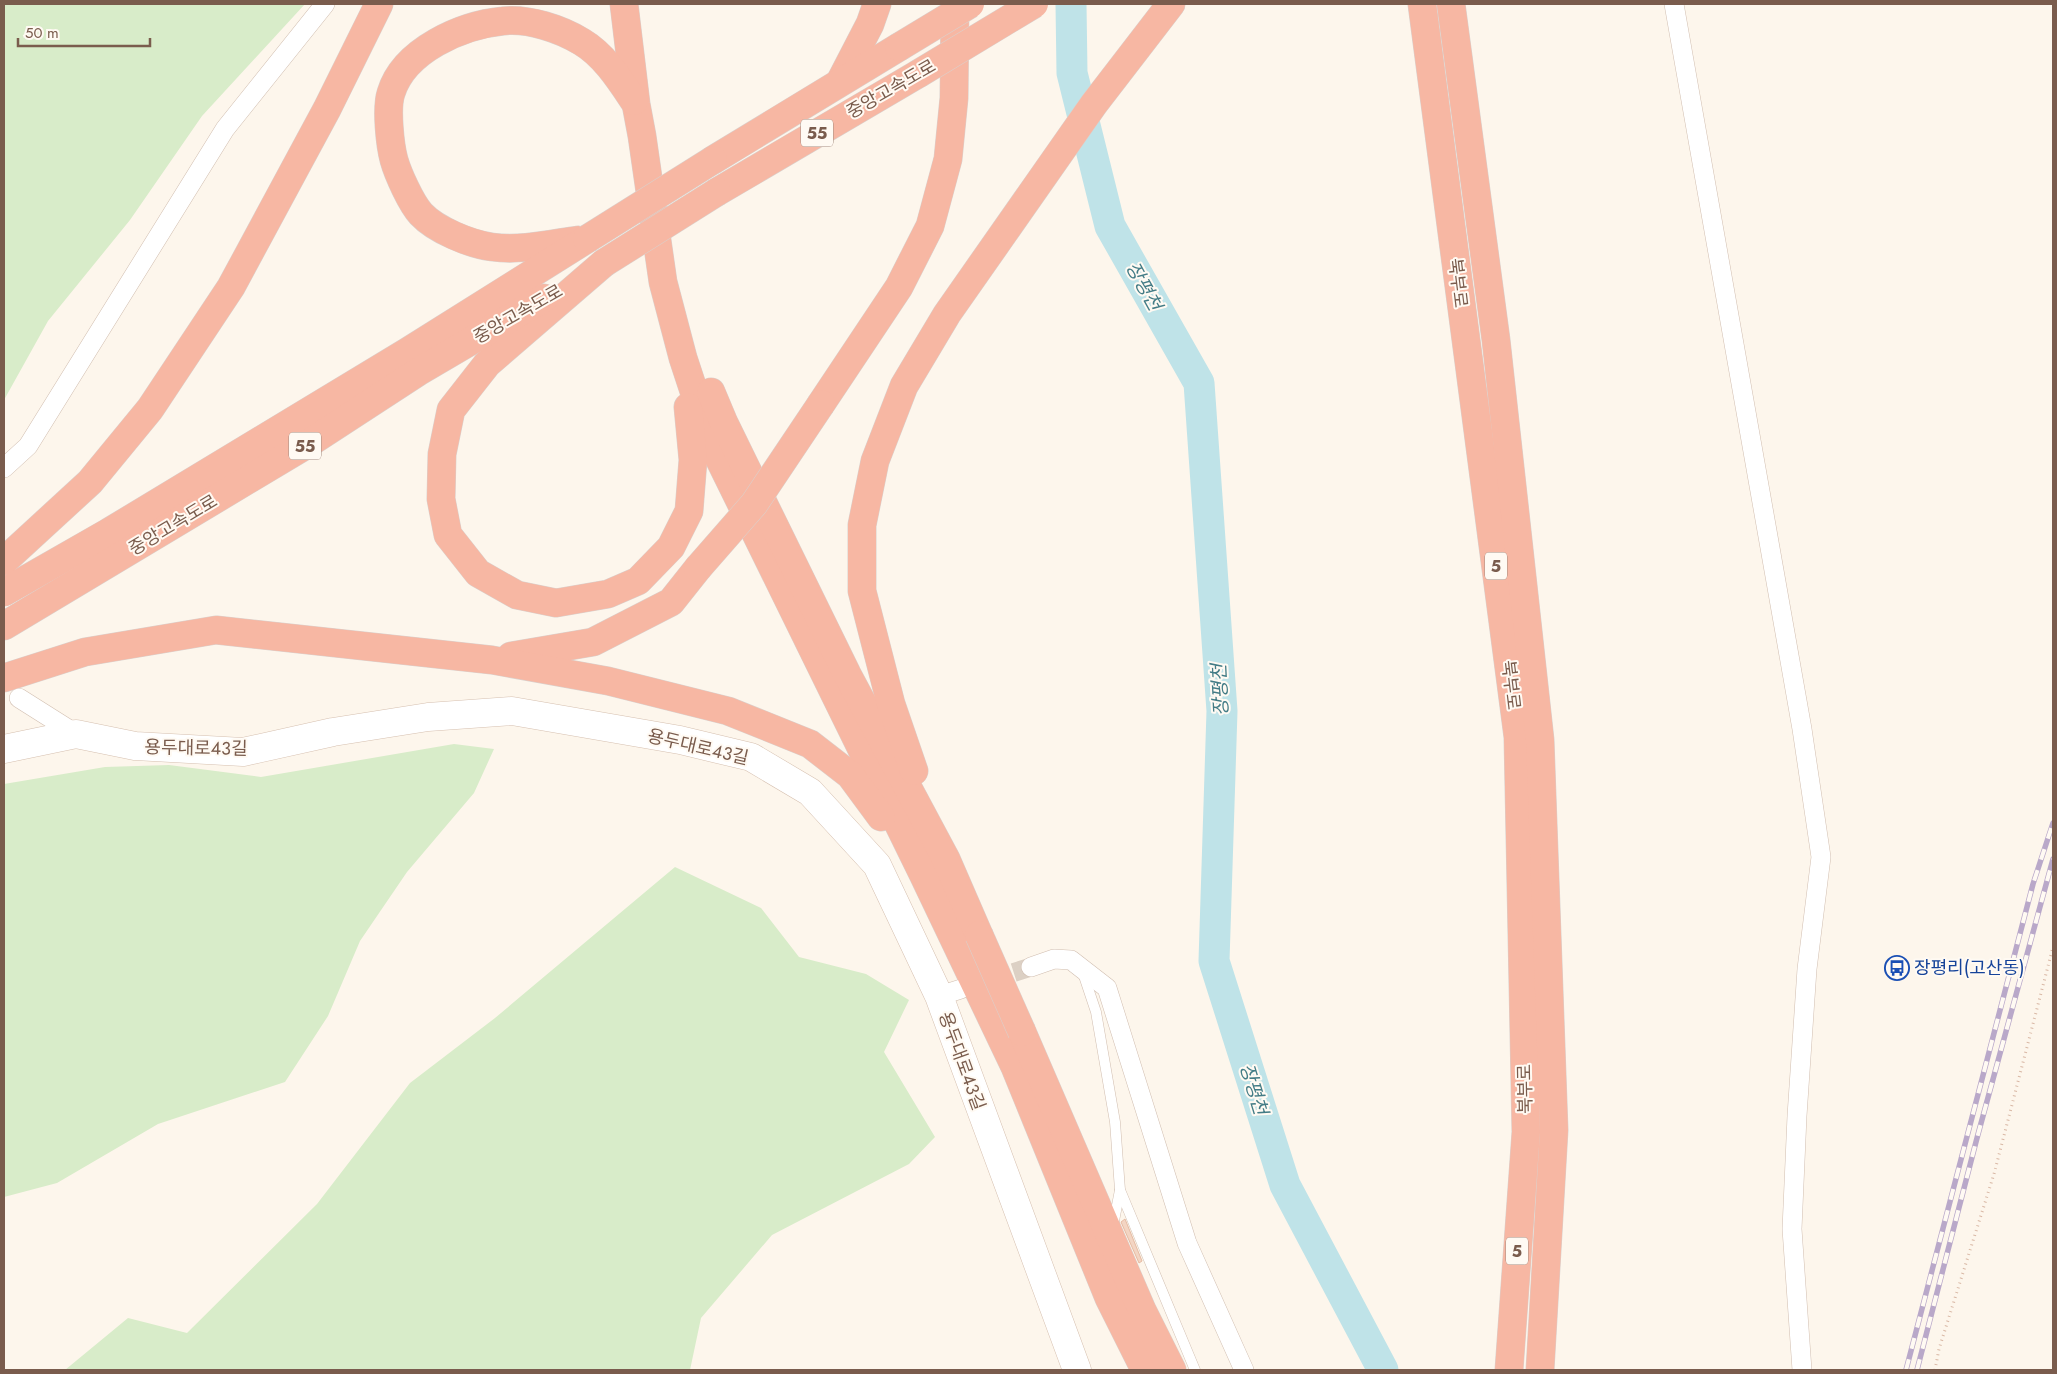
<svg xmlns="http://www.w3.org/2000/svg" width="2057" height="1374" viewBox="0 0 2057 1374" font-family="Jost,'Noto Sans KR',sans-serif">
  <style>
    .green { fill: #d8ecc9 }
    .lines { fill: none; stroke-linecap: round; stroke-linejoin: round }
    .river { stroke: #bfe3e8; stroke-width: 31 }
    .building { fill: #f3d5c3; stroke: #e6bba3 }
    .street-tunnel { stroke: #dcd0c4; stroke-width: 19; stroke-dasharray: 19 9; stroke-linecap: butt }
    .lane-casing { stroke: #d1beb0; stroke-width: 11 }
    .street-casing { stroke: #d1beb0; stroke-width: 20 }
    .secondary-casing { stroke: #d6c0b0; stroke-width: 29 }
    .highway-casing { stroke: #dad1cd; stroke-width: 29 }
    .path { stroke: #d9b8a5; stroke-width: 3; stroke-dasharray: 1 4; stroke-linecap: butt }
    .lane { stroke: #fff; stroke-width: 10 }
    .street { stroke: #fff; stroke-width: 19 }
    .secondary { stroke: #fff; stroke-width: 28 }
    .highway { stroke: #f7b7a3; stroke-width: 28 }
    .rail-casing { stroke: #b9a8c9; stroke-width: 5.5 }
    .rail { stroke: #fffaf3; stroke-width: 4; stroke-dasharray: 11; stroke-linecap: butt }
    .highway-bridge-casing { stroke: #dad1cd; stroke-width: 29; stroke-linecap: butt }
    .highway-bridge { stroke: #f7b7a3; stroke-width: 28 }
    .labels { text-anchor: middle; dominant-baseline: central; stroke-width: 4; stroke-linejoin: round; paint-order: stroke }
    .shield { fill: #fffaf3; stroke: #a28b7f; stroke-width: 1 }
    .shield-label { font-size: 16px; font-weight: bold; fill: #7a5c4d }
    .street-label { font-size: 18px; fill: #7a5c4d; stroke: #fffaf3 }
    .transit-label { font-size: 18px; fill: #164399; stroke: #fffaf3; text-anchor: start }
    .water-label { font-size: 19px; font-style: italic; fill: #437c86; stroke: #fffaf3 }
  </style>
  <rect width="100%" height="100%" fill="#fdf6ec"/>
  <!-- green -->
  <g class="green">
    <polygon points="4,4 305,4 202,116 130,220 48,321 4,400"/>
    <polygon points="454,744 494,749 474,793 407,872 360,941 328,1016 285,1082 158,1124 57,1183 4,1197 4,784 105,767 169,765 261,777"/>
    <polygon points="675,867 761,908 799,957 866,974 909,1000 884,1052 935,1137 909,1164 772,1235 701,1318 690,1370 65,1370 128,1318 187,1333 317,1204 410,1083 495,1018"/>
  </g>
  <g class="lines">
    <!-- river -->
    <polyline class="river" points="1071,4 1072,73 1110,226 1199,383 1222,711 1214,961 1285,1185 1383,1370"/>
  </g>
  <!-- building -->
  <polygon class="building" points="1125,1219 1142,1261 1139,1263 1121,1222"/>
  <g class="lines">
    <!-- street-tunnel -->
    <polyline class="street-tunnel" points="987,981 1031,967"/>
    <defs>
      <g id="lane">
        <polyline points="1083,973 1096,1012 1115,1122 1120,1190 1195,1370"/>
        <polyline points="1113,1226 1120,1190"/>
      </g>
      <g id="street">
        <polyline points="1674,4 1802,729 1821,857 1807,969 1797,1116 1792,1229 1802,1370"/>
        <polyline points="4,468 28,446 225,129 325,4"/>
        <polyline points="19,698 76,734"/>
        <polyline points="1031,967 1054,959 1071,960 1107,988 1187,1243 1244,1370"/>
        <polyline points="939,996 961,989"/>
      </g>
      <polyline id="secondary" points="4,749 76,734 135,746 243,752 333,732 428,717 512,711 680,740 751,757 810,792 877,865 939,996 1077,1370"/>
      <g id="highway">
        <polyline points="624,4 636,104 642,136 663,282 683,358 710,440 923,874 1015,1067 1109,1298 1145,1370"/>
        <polyline points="1422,4 1518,737 1526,1132 1509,1370"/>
        <polyline points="1451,4 1496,340 1540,740 1554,1130 1540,1370"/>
        <polyline points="840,82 870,24 877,4"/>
        <polyline points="713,160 899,47"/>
        <polyline points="717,192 918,74"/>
        <path d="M578 240C550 244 520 251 492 247 470 244 436 230 421 214 411 203 398 174 394 160 390 145 386 108 391 93 404 50 462 25 503 21 528 18 561 29 582 42 604 55 620 80 634 101"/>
        <polyline points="604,263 487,364 451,410 442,454 441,499 448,535 478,573 517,595 556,603 608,594 638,581 671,547 689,511 693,460 688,407"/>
        <polyline points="711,392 724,423 847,674 946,859 979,935"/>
        <polyline points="821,404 899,287 930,226 948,159 954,98 955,4"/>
        <polyline points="4,561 90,482 150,409 231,287 327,109 379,4"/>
        <polyline points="4,592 109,532 407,352 587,239"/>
        <polyline points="4,626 306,445 418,372 544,298"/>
        <polyline points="511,656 593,642 671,602 698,568"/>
        <polyline points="4,678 85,652 216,630 492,660 608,681 728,711 810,744 850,775 881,817"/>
        <polyline points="914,771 891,704 862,591 862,525 875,461 904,386 947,314 1094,104 1171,4"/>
        <polyline points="1022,1032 1142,1310 1172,1370"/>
      </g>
    </defs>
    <!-- lane casing -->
    <use href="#lane" class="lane-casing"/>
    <!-- street casing -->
    <use href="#street" class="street-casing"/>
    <!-- secondary casing -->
    <use href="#secondary" class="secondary-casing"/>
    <!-- highway casing -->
    <use href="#highway" class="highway-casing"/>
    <!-- path -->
    <polyline class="path" points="1935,1370 1939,1349 1994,1174 2053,947"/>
    <!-- lane -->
    <use href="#lane" class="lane"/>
    <!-- street -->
    <use href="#street" class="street"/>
    <!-- secondary -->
    <use href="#secondary" class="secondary"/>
    <!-- highway -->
    <use href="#highway" class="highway"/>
    <defs>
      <g id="rail">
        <polyline points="1906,1370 2033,884 2053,823"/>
        <polyline points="1917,1370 1977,1138 2053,859"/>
      </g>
    </defs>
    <!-- rail casing -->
    <use href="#rail" class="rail-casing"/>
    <!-- rail -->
    <use href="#rail" class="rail"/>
    <defs>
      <g id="highway-bridge">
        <polyline points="899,47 970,4"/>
        <polyline points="918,74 1034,4"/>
        <polyline points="587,239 713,160"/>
        <polyline points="604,263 717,192"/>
        <polyline points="698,568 754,504 821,404"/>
        <polyline points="979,935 1022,1032"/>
      </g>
    </defs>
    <!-- highway-bridge casing -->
    <use href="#highway-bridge" class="highway-bridge-casing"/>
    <!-- highway-bridge -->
    <use href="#highway-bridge" class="highway-bridge"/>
  </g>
  <!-- icons -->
  <defs>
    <symbol id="bus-ring" viewBox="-11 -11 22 22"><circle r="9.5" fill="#fffaf3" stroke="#1a4fb4" stroke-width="1.5"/><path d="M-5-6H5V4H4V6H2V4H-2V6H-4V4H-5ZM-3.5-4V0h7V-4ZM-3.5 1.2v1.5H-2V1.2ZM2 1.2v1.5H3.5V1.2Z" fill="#1a4fb4"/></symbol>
  </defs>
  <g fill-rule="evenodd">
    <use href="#bus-ring" x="1883" y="954" width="28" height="28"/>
  </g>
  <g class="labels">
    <!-- shield labels -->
    <g class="shield">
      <rect x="801" y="119.5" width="32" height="27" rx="4"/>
      <rect x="289" y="432.5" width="32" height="27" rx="4"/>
      <rect x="1485" y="552.5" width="22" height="27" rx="4"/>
      <rect x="1506" y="1237.5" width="22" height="27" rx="4"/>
    </g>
    <g class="shield-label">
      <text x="817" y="133">55</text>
      <text x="305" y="446">55</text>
      <text x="1496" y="566">5</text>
      <text x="1517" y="1251">5</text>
    </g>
    <!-- street labels -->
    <g class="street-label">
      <text transform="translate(891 89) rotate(-30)">중앙고속도로</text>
      <text transform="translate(1458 283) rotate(83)">북부로</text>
      <text transform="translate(518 314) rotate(-30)">중앙고속도로</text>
      <text transform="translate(173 525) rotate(-31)">중앙고속도로</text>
      <text transform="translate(1511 685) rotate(83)">북부로</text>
      <text transform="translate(698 747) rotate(13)">용두대로43길</text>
      <text transform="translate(196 748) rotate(1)">용두대로43길</text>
      <text transform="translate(962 1061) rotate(70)">용두대로43길</text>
      <text transform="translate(1525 1089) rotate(-91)">북부로</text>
    </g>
    <!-- transit labels -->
    <g class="transit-label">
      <text x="1914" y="968">장평리(고산동)</text>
    </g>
    <!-- water labels -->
    <g class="water-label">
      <text transform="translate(1144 286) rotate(61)">장평천</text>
      <text transform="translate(1220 690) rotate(-93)">장평천</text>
      <text transform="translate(1254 1089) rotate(73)">장평천</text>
    </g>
  </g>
  <!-- border -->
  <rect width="2057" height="1374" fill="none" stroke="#7a5c4d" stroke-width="10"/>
  <!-- scale -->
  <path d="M18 38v8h132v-8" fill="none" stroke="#7a5c4d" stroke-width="2.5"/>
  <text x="25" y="38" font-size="15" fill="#7a5c4d" stroke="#fffaf3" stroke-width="4" paint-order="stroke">50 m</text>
</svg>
